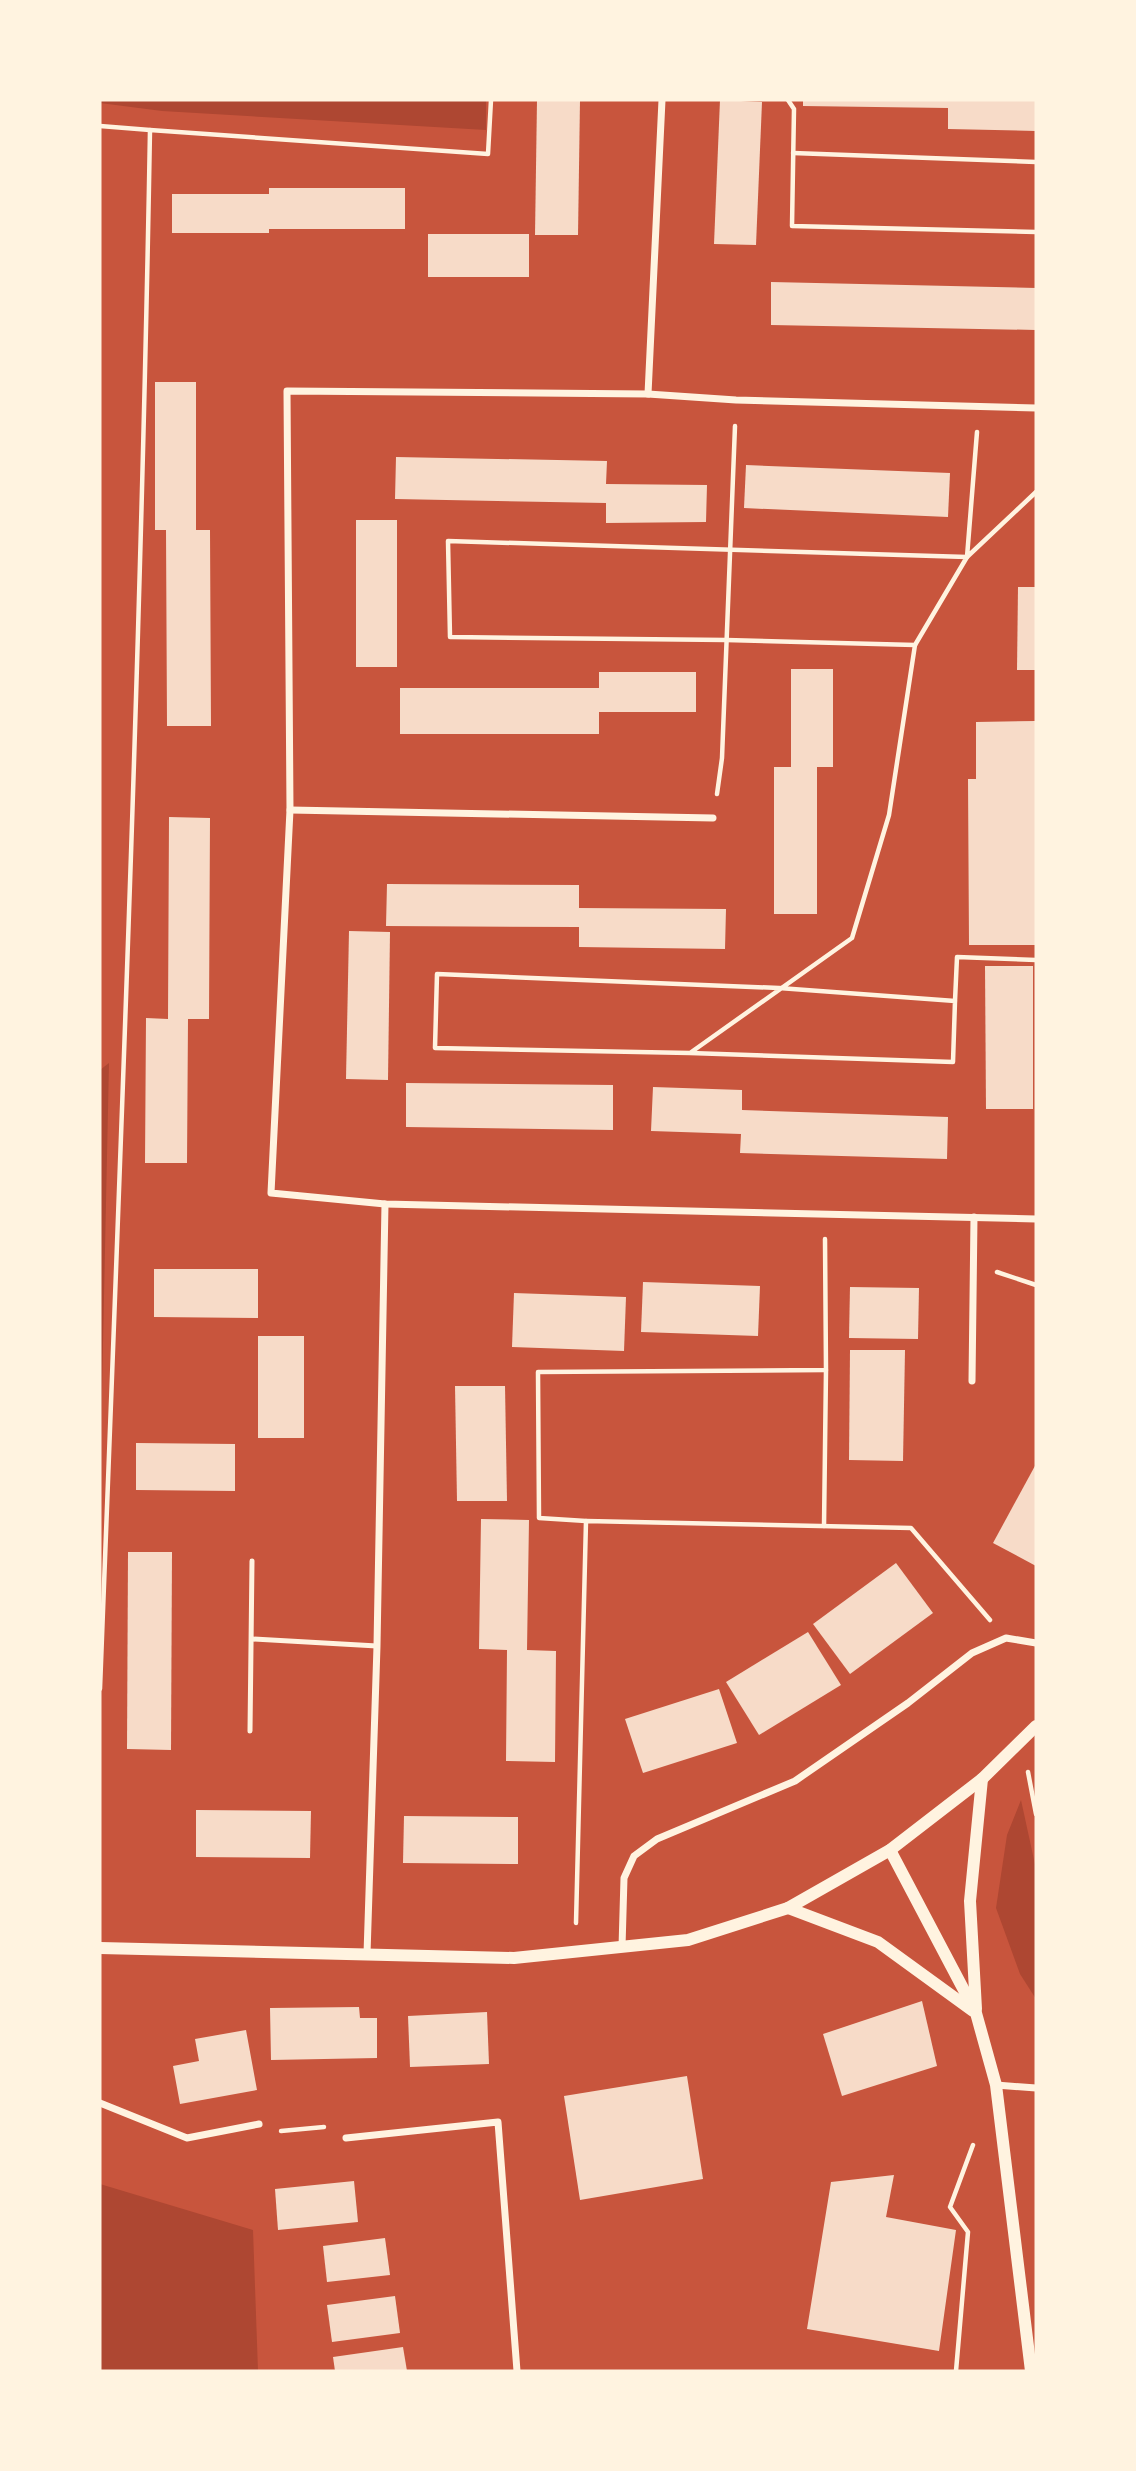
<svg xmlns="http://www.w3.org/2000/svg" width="1136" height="2471" viewBox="0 0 1136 2471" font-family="'Alegreya Sans',sans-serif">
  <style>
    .green { fill: #ae4732 }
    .building { fill: #f7dbc8 }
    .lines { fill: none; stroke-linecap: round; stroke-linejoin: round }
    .path { stroke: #fff3e0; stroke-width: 4.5 }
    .service { stroke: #fff3e0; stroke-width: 5 }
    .minor { stroke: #fff3e0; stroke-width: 7 }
    .tertiary { stroke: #fff3e0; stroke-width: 12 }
  </style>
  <rect width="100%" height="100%" fill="#c8553d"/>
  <!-- green -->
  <g class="green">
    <polygon points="100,100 486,100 486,130 162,111 100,103"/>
    <polygon points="109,1063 100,1483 100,1070"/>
    <polygon points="1021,1800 1036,1869 1036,1999 1020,1974 996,1908 1007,1835"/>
    <polygon points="100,2184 253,2230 258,2371 100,2371"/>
  </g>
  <!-- building -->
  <g class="building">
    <polygon points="537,100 580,100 578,235 535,235"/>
    <polygon points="720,100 762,102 756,245 714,244"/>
    <polygon points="803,100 1036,100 1036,131 948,129 948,108 803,106"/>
    <polygon points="269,188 405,188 405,229 269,229 269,233 172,233 172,194 269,194"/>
    <rect x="428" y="234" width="101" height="43"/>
    <polygon points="771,282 1036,288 1036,330 771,325"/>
    <polygon points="155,382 196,382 196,530 210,530 211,726 167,726 166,530 155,530"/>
    <polygon points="396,457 607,461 606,484 707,485 706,522 606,523 606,503 395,499"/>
    <polygon points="746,465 950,473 948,517 744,508"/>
    <rect x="356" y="520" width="41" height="147"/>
    <polygon points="1018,587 1036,587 1036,670 1017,670"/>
    <polygon points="791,669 833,669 833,767 817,767 817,914 774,914 774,767 791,767"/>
    <polygon points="599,672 696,672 696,712 599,712 599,734 400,734 400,688 599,688"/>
    <polygon points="1036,721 1036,945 969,945 968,779 976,779 976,722"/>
    <polygon points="169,817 210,818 209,1019 188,1019 187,1163 145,1163 146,1018 168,1019"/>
    <polygon points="387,884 579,885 579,908 726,909 725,949 579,947 579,927 386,926"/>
    <polygon points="349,931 390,932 388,1080 346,1079"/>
    <polygon points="985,966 1033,966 1033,1109 986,1109"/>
    <polygon points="406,1083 613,1085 613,1130 406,1127"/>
    <polygon points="653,1087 742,1090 742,1110 948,1117 947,1159 740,1153 741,1134 651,1131"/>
    <polygon points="154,1269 258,1269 258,1318 154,1317"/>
    <polygon points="643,1282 760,1286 758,1336 641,1332"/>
    <polygon points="850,1287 919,1288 918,1339 849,1338"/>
    <polygon points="514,1293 626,1297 624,1351 512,1347"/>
    <rect x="258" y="1336" width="46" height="102"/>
    <polygon points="850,1350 905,1350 903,1461 849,1460"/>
    <polygon points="455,1386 505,1386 507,1501 457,1501"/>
    <polygon points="136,1443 235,1444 235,1491 136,1490"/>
    <polygon points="1036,1464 1036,1566 993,1543"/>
    <polygon points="481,1519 529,1520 527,1650 556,1651 555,1762 506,1761 507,1650 479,1649"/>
    <polygon points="128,1552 172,1552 171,1750 127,1749"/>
    <polygon points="896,1563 933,1613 850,1674 813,1624"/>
    <polygon points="808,1632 841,1685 759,1735 726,1682"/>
    <polygon points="719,1689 737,1743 643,1773 625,1719"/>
    <polygon points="196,1810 311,1811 310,1858 196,1857"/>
    <polygon points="404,1816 518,1817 518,1864 403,1863"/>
    <polygon points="922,2001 937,2066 842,2096 823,2034"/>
    <polygon points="359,2007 360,2018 377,2018 377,2058 271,2060 270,2008"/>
    <polygon points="487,2012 489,2064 410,2067 408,2016"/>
    <polygon points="246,2030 257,2090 180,2104 173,2066 199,2061 195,2039"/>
    <polygon points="687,2076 703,2179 580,2200 564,2096"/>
    <polygon points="894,2175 886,2217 956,2230 939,2351 807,2329 831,2182"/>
    <polygon points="354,2181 358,2222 278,2230 275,2189"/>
    <polygon points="385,2238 390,2275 327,2282 323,2246"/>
    <polygon points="395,2296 400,2333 332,2342 327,2305"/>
    <polygon points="403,2347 407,2371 335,2371 333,2357"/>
  </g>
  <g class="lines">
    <!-- path -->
    <g class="path">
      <polyline points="788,100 794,109 792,226 1036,232"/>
      <polyline points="100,126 150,130"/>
      <polyline points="793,153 1036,162"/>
      <polyline points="977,432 967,557 1036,492"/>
      <polygon points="448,541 967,557 915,645 726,640 450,637"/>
      <polyline points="717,794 722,758 735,426"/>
      <polyline points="955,1001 957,957 1036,960"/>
      <polyline points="690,1053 953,1062 955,1001 779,988 437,974 435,1048 690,1053 852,938 889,815 915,645"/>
      <polyline points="997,1272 1036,1285"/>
      <polyline points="586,1521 539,1518 538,1372 826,1370 825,1239"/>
      <polyline points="824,1526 826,1370"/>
      <path d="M100 1689C120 1169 141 650 150 130L488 154 491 100"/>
      <polyline points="1028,1772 1036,1814"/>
      <polyline points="576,1923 586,1521 911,1528 990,1620"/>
      <polyline points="281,2131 324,2127"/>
      <polyline points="956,2371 968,2232 950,2207 973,2145"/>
    </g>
    <!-- service -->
    <g class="service">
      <polyline points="252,1639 377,1646"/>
      <polyline points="250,1731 252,1561"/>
    </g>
    <!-- minor -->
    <g class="minor">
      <polyline points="648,394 662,100"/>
      <polyline points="1036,408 736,400 648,394 287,391 290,810 271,1193 385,1204 1036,1219"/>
      <polyline points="290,810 713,818"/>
      <polyline points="972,1381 974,1217"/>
      <polyline points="622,1947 624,1878 634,1856 657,1839 795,1781 908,1703 972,1653 1006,1638 1036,1643"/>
      <polyline points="367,1954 377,1646 385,1204"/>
      <polyline points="996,2085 1036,2088"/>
      <polyline points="100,2103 187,2138 259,2124"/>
      <polyline points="346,2138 498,2122 517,2371"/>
    </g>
    <!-- tertiary -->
    <g class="tertiary">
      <polyline points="890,1850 976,2013 996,2085 1031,2371"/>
      <polyline points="788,1908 878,1942 973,2011"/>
      <polyline points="100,1948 514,1958 688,1940 788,1908 890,1850 982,1779 1036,1726"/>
      <polyline points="976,2009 970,1901 982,1779"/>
    </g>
  </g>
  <!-- border -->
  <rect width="1136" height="2471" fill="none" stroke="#fff3e0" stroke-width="203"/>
</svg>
